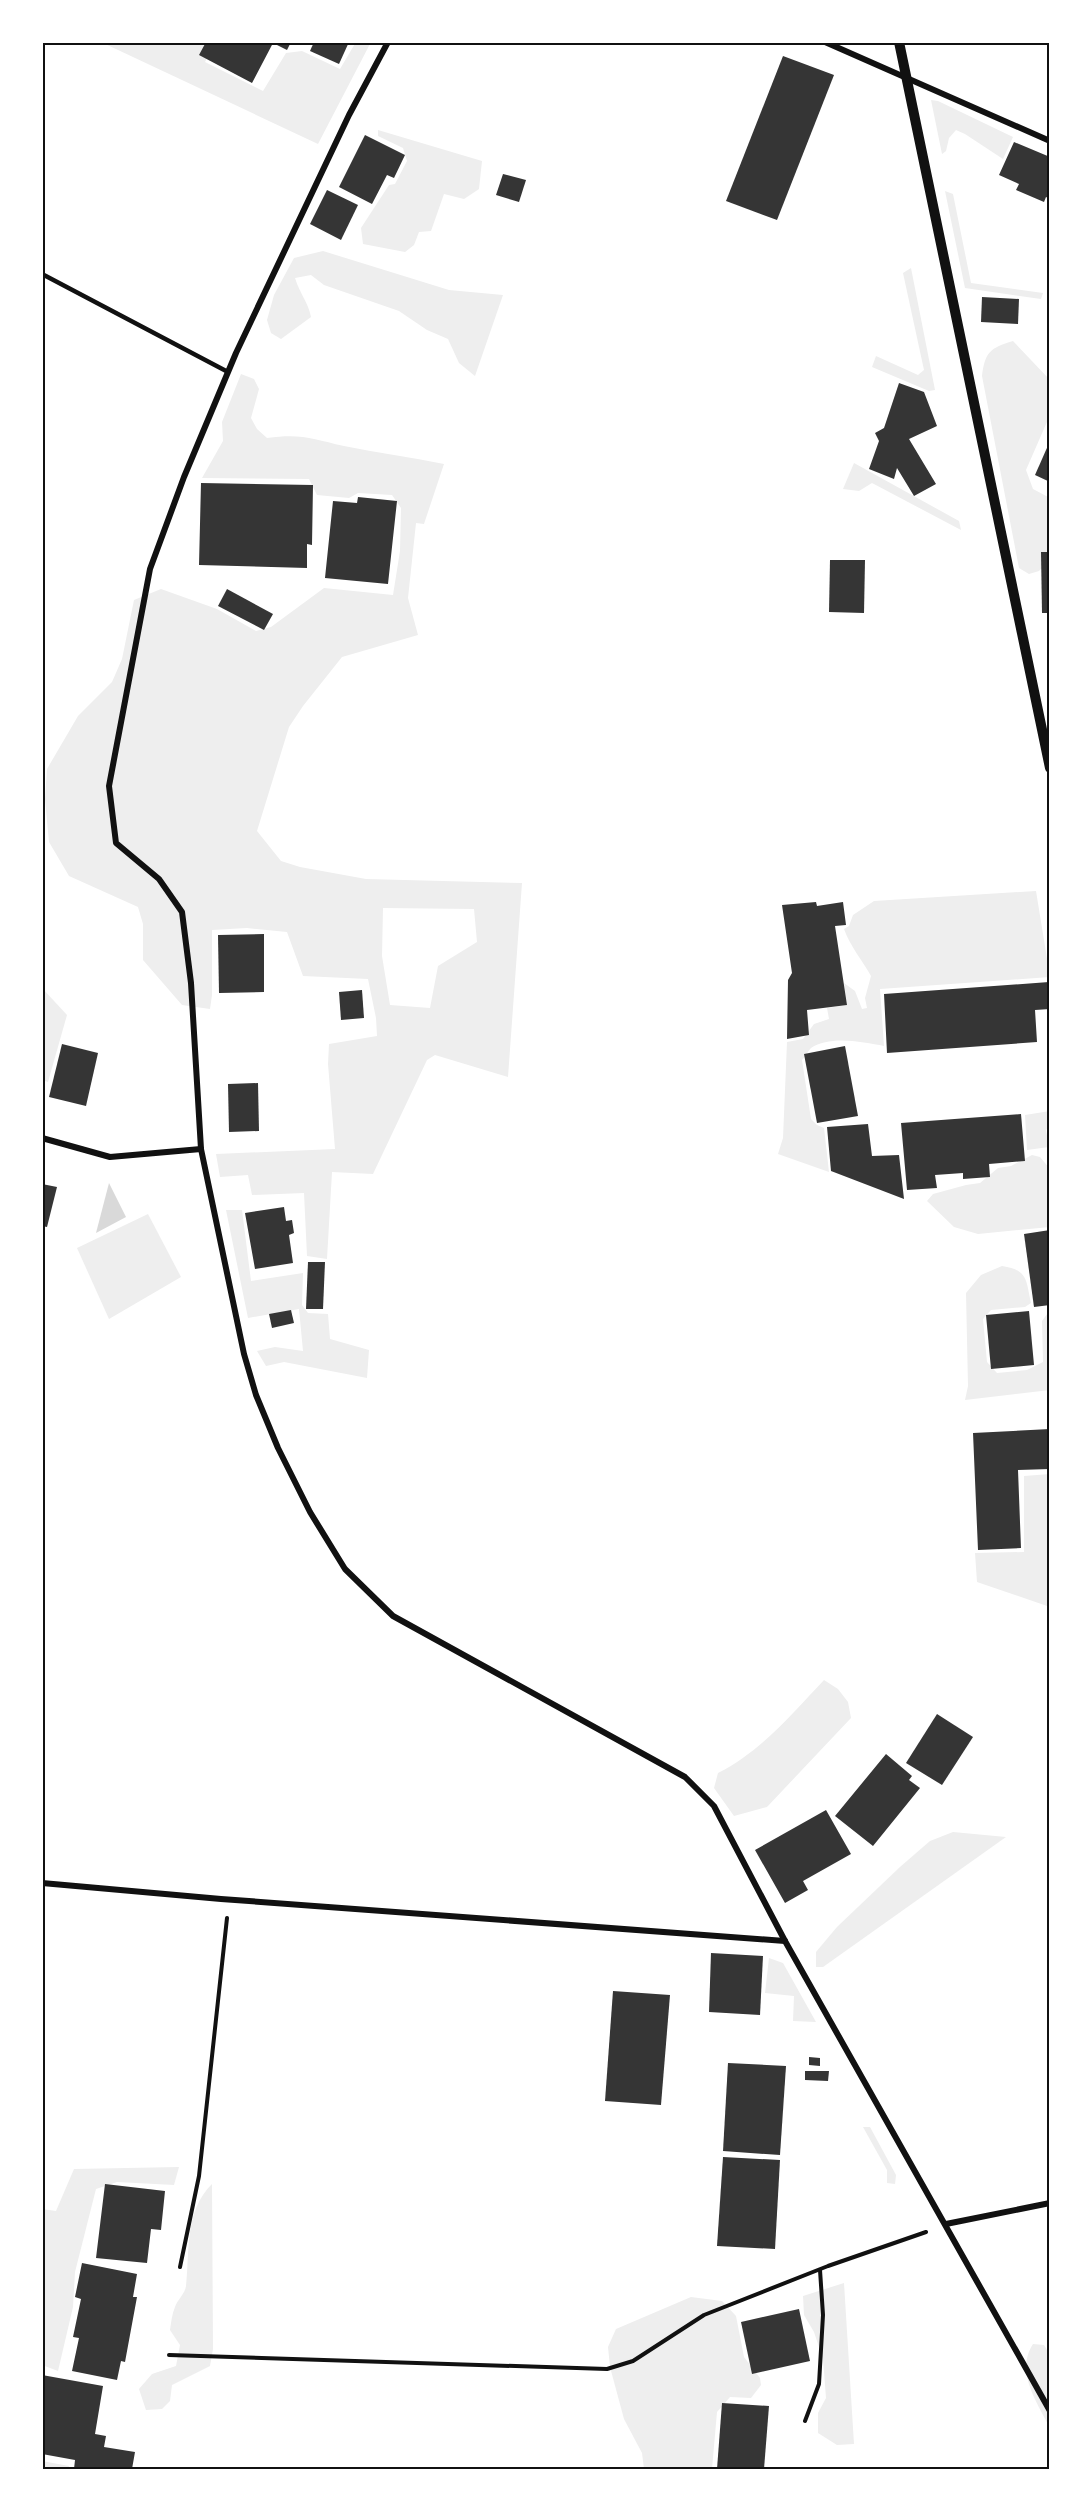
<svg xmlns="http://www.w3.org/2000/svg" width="1092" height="2511" viewBox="0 0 1092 2511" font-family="Jost,sans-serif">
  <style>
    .green { fill: #eee; fill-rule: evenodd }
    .water { fill: #d9d9d9 }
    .building { fill: #353535 }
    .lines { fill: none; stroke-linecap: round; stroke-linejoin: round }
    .path { stroke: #111; stroke-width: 4 }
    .service { stroke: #111; stroke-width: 4.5 }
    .minor { stroke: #111; stroke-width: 6 }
    .tertiary { stroke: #111; stroke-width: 10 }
    .neatline { fill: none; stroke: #111; stroke-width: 2 }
  </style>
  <rect width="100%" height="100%" fill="#fff"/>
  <!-- green -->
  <g class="green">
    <polygon points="101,42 215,42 205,62 263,91 286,53 302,51 340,69 356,42 371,42 318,144"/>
    <polygon points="931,100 938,101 1013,137 1003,159 965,134 956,130 949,138 946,151 942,154"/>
    <polygon points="378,130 482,161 479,189 464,199 444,194 431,231 419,232 414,245 405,252 363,244 361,228 389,185 395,184 407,161 403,148 378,136"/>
    <polygon points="945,191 953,194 971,283 1043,293 1041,299 965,288"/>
    <path d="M323 251 449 290 503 295 475 376 459 363 448 339 427 330 399 311 324 285 311 275 295 278C300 294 308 302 311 317L281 339 271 333 267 320 274 295 294 258Z"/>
    <polygon points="911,268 935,390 929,391 872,367 876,356 918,375 924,370 903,273"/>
    <path d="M1013 341 1050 380V415L1026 470 1033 489 1050 498V559L1039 571 1029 574 1019 568 982 376C985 352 990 348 1013 341Z"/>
    <path d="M241 374 254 379 259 389 251 418 257 429 267 438C301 433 313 439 344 446 377 453 411 457 444 464L424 524 416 523 408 598 418 635 342 657 303 706 289 727 257 831 281 861 300 867 366 879 522 883 508 1077 435 1055 427 1060 373 1174 332 1172 327 1259 307 1256 304 1193 252 1195 248 1175 220 1177 216 1154 335 1149 328 1064 329 1044 377 1036 376 1018 368 979 303 976 287 932 247 928 212 930V995L210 1009 182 1005 143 960V924L138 907 69 876 49 842 45 799 47 769 78 716 112 682 122 659 134 600 161 589 217 609 256 631 271 627 324 588 393 595 400 551 401 508 392 495 358 493 349 498 317 495 309 479 202 478 223 441 222 422ZM383 908 474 909 477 942 438 966 430 1008 390 1005 382 956Z"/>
    <polygon points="854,463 959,521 961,530 872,483 859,491 843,489"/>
    <path d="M1036 891 1050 977 880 989 884 1046C863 1042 830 1035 811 1048 808 1051 805 1057 802 1060L811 1119 817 1125 824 1128 829 1172 778 1154 783 1138 787 1042 803 1039 814 1024 829 1019 827 1008 847 1005 844 983 855 991 862 1009 867 1008 865 998 871 976C862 960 850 946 844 929L849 926 853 915 874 901Z"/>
    <polygon points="42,988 67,1015 48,1082 42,1080"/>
    <polygon points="1050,1111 1050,1126 1046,1130 1049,1147 1027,1150 1025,1115"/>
    <polygon points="1032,1155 1040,1157 1050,1169 1050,1227 978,1234 954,1227 927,1201 933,1194 966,1185 980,1183 998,1168 1011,1166"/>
    <polygon points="226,1210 242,1210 251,1281 303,1273 302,1305 308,1313 328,1314 330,1339 369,1350 367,1378 284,1362 266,1366 257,1351 275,1347 303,1351 299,1309 248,1318"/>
    <polygon points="148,1214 181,1277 109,1319 77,1248"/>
    <path d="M1002 1266C1028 1270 1026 1280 1031 1303L1025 1307 991 1310 983 1319 987 1362 997 1373 1027 1370 1043 1362 1042 1321 1050 1310V1390L965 1400 968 1386 966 1293 981 1275Z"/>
    <polygon points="1050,1474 1050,1607 977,1582 975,1553 1024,1552 1024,1476"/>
    <path d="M824 1680 838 1689 848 1702 851 1718 767 1807 734 1816 714 1788 718 1773C761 1751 791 1715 824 1680Z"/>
    <polygon points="953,1832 1006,1837 823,1967 816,1967 816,1952 837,1927 900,1867 930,1841"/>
    <polygon points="769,1958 783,1963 816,2022 793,2021 794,1996 765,1993"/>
    <polygon points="863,2127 870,2127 896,2175 895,2184 887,2183 887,2170"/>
    <polygon points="179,2167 174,2185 117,2182 96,2189 75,2272 73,2307 58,2371 42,2365 42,2209 56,2211 74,2169"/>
    <path d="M212 2184 213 2349 210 2366 172 2385 170 2401 162 2409 146 2410 139 2389 152 2374 176 2366 180 2345 170 2330C171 2323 172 2314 175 2307 177 2300 185 2294 186 2286 190 2250 184 2212 212 2184Z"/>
    <polygon points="844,2283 854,2444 837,2445 818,2433 818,2413 826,2398 823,2359 814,2332 804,2315 803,2296"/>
    <polygon points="691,2297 722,2301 736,2316 744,2357 760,2378 761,2385 751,2398 730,2397 717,2412 712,2469 644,2469 642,2453 624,2419 610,2367 608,2347 616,2329"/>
    <path d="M1033 2344 1044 2345 1050 2355V2428C1037 2402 1015 2372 1033 2344Z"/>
    <polygon points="42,2461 69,2466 68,2469 42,2469"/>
  </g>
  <!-- water -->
  <polygon class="water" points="109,1183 126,1217 96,1233"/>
  <!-- building -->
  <g class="building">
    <polygon points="206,42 291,42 287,50 273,43 252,83 199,55"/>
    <polygon points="314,42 349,42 339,64 310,51"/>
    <polygon points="783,56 834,75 777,220 726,201"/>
    <polygon points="365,135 405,155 394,178 387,175 372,204 339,187"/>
    <polygon points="1014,142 1050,157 1050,199 1046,197 1044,202 1016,190 1019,184 999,175"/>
    <polygon points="503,174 526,180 519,202 496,195"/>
    <polygon points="327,190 358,205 341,240 310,224"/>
    <polygon points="982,297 1019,299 1018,324 981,322"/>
    <polygon points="899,383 924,392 937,426 909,439 936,484 914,496 897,468 894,479 869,469 879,441 875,433 884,428"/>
    <polygon points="1050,441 1050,482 1035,475"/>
    <polygon points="201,483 313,485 312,545 307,544 307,568 199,565"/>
    <polygon points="358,497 397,501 388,584 325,578 333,501 357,503"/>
    <polygon points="1041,552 1050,552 1050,613 1042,613"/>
    <polygon points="830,560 865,560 864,613 829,612"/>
    <polygon points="227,589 273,614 264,630 218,606"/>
    <polygon points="816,902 817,906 843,902 846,925 835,926 847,1005 807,1010 809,1035 787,1039 788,980 792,973 782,905"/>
    <polygon points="264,934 264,992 219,993 218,935"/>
    <polygon points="1049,982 1050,1009 1035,1010 1037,1042 887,1053 884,994"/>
    <polygon points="362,990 364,1018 341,1020 339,992"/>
    <polygon points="62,1044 98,1053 86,1106 49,1097"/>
    <polygon points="845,1046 858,1116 817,1123 804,1054"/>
    <polygon points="258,1083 259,1131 229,1132 228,1084"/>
    <polygon points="1021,1114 1025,1161 989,1164 990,1177 963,1179 963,1173 935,1175 937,1188 907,1190 901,1123"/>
    <polygon points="868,1124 872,1156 899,1155 904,1199 831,1171 827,1127"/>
    <polygon points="42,1184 57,1187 47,1227 42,1226"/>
    <polygon points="284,1207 286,1221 292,1220 294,1233 289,1235 293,1263 255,1269 245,1213"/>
    <polygon points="1050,1230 1050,1305 1034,1307 1024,1234"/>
    <polygon points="308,1262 325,1262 323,1309 306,1309"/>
    <polygon points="291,1310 294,1323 272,1328 269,1314"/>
    <polygon points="1029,1311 1034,1365 991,1369 986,1315"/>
    <polygon points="1050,1429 1050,1469 1018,1470 1021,1548 978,1550 973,1433"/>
    <polygon points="937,1714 973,1737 942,1785 906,1763"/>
    <polygon points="886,1754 912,1776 909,1780 920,1788 873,1846 835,1816"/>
    <polygon points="826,1810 851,1854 803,1881 808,1890 785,1903 755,1850"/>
    <polygon points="711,1953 763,1956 760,2015 709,2012"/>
    <polygon points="613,1991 670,1995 661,2105 605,2101"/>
    <polygon points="809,2057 820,2058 820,2066 809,2065"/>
    <polygon points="728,2063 786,2066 780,2155 723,2151"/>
    <polygon points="805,2071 829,2071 828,2081 805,2080"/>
    <polygon points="723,2157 780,2160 775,2249 717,2246"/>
    <polygon points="105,2184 165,2191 161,2230 151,2229 147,2263 96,2258"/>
    <polygon points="82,2263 137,2274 133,2297 137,2297 125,2362 121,2361 117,2380 72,2371 79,2338 73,2337 81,2299 75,2297"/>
    <polygon points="799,2309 810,2361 752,2374 741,2322"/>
    <polygon points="42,2375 103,2386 95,2434 106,2436 104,2447 135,2452 132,2469 74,2469 75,2460 42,2454"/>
    <polygon points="722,2403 769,2406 764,2469 717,2469"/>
  </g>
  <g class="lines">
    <!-- path -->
    <g class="path">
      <polyline points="180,2267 199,2176 227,1918"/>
      <polyline points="169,2355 607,2369 633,2361 704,2315 828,2266 926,2232"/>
      <polyline points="805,2421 819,2384 823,2315 820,2270"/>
    </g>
    <!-- service -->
    <polyline class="service" points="42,274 228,372"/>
    <!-- minor -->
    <g class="minor">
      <polyline points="388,42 349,115 236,353 184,477 150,569 109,786 116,843 159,879 182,912 191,983 201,1149 244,1354 256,1395 278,1448 310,1512 345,1569 393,1616 685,1777 714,1806 785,1941 1050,2411"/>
      <polyline points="825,42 1050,141"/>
      <polyline points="42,1138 110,1157 201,1149"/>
      <polyline points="42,1883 221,1899 785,1941"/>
      <polyline points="946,2224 1050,2203"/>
    </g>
    <!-- tertiary -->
    <polyline class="tertiary" points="899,42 1050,768"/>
  </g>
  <!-- border -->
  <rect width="1092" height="2511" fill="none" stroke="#ffffff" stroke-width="87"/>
  <rect x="44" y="44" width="1004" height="2424" class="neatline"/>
</svg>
